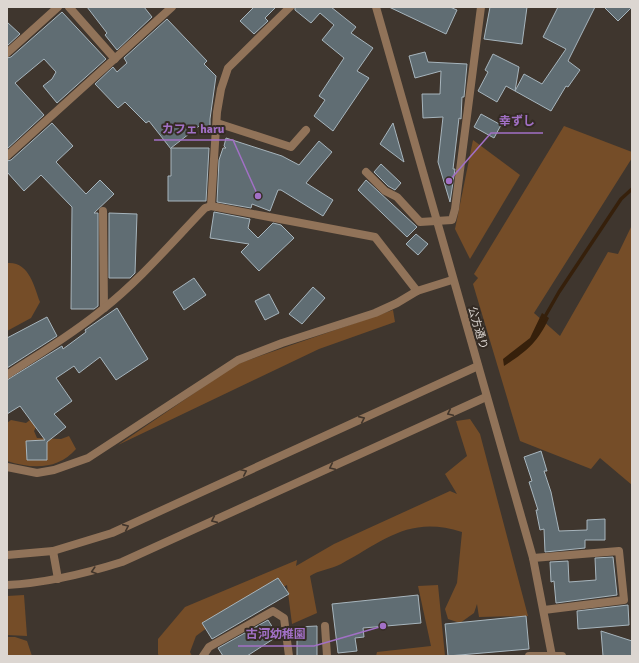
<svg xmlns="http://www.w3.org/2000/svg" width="639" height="663" viewBox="0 0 639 663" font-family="Signika,'Noto Sans JP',sans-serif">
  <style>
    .green { fill: #754d28 }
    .water { fill: #36200b }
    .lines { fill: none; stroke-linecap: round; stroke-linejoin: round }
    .stream { stroke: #36200b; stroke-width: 3.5 }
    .building { fill: #606d73; stroke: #a7b5bd }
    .minor { stroke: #917359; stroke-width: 8 }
    .tertiary { stroke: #917359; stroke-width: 8 }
    .oneway { stroke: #42362c }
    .labels { text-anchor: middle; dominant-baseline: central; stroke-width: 4; stroke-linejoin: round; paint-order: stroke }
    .street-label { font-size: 11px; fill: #dcd6d1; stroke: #342b24 }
    .leader { fill: none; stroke: #a270c6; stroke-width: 1.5 }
    .callout-dot { fill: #a270c6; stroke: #342b24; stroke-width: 1.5 }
    .callout-label { font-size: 12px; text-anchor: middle; font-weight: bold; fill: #a270c6; stroke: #342b24; stroke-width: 4; stroke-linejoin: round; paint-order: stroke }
  </style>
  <rect width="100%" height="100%" fill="#3f362e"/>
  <!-- green -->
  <g class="green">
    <polygon points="564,126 632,152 632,158 534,313 560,336 608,252 618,254 632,225 632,485 600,458 591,469 520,441 473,284 478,278 474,274"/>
    <polygon points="473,140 520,175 470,259 455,229"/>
    <path d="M7 263C29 261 34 286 40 302L31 318 7 331Z"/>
    <polygon points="393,310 395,322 319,349 118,445 237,364"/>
    <path d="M34 417 38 423 34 431 37 438 61 439 69 436 76 449C58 470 32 469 7 461V423L11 420 26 423Z"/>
    <path d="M470 419 480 434 528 616 479 617 477 604 474 613 460 623 448 619 445 609 457 583 462 532C409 515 384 541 341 564 331 569 319 570 310 576L317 613 292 624 287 585 219 619 196 636 190 652 192 656H159L158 654V639L185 607 297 560 296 566 334 544 450 491 457 494 445 474 467 456 456 421Z"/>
    <polygon points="438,585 445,656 376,656 377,652 431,646 418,586"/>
    <polygon points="24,595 27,636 7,635 7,596"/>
    <polygon points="7,637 15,637 27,641 32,656 7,656"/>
  </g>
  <!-- water -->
  <path class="water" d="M542 313 549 318C538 342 526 352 504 366L503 359 530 338Z"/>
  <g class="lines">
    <!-- stream -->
    <polyline class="stream" points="543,320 559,292 621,199 632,189"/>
  </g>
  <!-- building -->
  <g class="building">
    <polygon points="87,7 144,7 152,17 117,50 105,35 107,33"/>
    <polygon points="254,7 276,7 265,18 268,21 254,34 240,21"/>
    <polygon points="295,7 331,7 356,27 351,33 373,48 357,71 369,78 333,131 314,116 325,100 319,96 344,58 322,40 334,25 320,13 311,23 295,10"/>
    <polygon points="389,7 450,7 457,10 446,34"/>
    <polygon points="490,7 527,7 522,44 484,39"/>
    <polygon points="558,7 595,7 568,61 580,70 568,87 566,86 551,111 515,91 524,74 542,84 566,49 543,37"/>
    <polygon points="604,7 632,7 618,21"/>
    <polygon points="62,12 106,59 57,103 43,86 52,79 56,72 44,59 15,83 44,115 7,149 7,58 11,57"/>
    <polygon points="167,19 207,61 204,64 216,76 210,119 210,131 203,123 171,148 209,148 206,201 168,201 168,176 171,176 171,149 149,121 146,123 125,102 118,108 95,84 113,67 117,72 127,63 124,58"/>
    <polygon points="7,22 20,34 7,46"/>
    <polygon points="425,52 428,62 467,64 464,97 462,97 461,119 459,118 453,169 455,169 450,202 438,162 443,117 423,118 422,94 440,94 441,71 415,78 409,56"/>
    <polygon points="493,54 519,67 515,91 506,86 497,102 478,91 488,72 485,70"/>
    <polygon points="481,114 501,125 494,138 474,127"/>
    <polygon points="52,123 73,146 56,162 86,194 100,180 114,194 94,213 98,213 98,306 94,309 71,309 72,207 41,175 24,191 7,172 7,161 11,160"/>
    <polygon points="393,123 404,162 380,144"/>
    <polygon points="226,138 282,156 299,165 319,141 332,152 306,183 333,200 323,216 281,190 278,190 270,211 252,204 251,208 217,202 219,160 223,148 226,148 224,146"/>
    <polygon points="381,164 401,183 395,190 388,186 374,172"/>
    <polygon points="366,180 417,227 407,237 358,190"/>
    <polygon points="214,212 250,219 248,228 258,238 273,223 281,225 294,238 259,271 241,252 249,244 210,238"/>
    <polygon points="109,213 137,214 135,273 130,278 109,278"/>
    <polygon points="416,234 428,244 418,255 406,244"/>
    <polygon points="194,278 206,295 184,310 173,292"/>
    <polygon points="313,287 325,298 302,324 289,314"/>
    <polygon points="269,294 279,313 265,320 255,301"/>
    <polygon points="117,308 148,359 116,380 100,357 79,373 74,366 56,378 72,401 54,414 66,427 47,442 47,460 27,460 26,441 45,440 20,406 7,414 7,380 62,346 63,349 86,332 85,330"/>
    <polygon points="47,317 57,336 7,368 7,338"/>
    <polygon points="541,451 547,471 544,471 551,492 559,531 587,530 587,520 605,519 605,540 585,540 585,548 545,552 544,529 540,530 536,510 538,510 529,482 532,481 524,457"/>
    <polygon points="613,557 617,595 556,603 554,581 551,582 550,562 568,561 569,582 596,580 595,558"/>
    <polygon points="278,578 289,594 212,639 202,623"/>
    <polygon points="418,595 421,623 363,628 364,637 355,638 357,651 338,653 332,604"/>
    <polygon points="628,605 629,625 578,629 577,611"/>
    <polygon points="526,616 529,649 448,656 445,624"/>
    <polygon points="268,620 278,636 247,656 223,656 218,648"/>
    <polygon points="317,626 317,656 297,656 297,627"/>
    <polygon points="601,631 632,641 632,656 603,656"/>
  </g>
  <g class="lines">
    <!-- minor -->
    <g class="minor">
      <polyline points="69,7 115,59"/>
      <polyline points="7,53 58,7"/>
      <polyline points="217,123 291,147 306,130"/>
      <polyline points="7,156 172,7"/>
      <polyline points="366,172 385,191 397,197 420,222 452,220 455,209 481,7"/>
      <polyline points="211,206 217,112 221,89 228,68 290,7"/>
      <polyline points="103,211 104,308"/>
      <path d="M7 375C39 354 73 334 103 309 140 280 172 242 205 208L211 206 375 237 417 291"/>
      <polyline points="7,467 37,473 54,470 88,458 238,360 282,343 375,313 397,303 417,291 452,280"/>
      <polyline points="53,551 58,579"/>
      <polyline points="7,555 53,551 112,533 478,366"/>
      <polyline points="533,558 619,551 624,600 544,610"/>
      <path d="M7 585C47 583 84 574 122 562L486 397"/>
      <polyline points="325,626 327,656"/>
      <polyline points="203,656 209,647 273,611 284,618 289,656"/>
      <polyline points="529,656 562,656"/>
    </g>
    <!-- tertiary -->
    <polyline class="tertiary" points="376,7 533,558 552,656"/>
  </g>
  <!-- one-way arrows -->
  <defs><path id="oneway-chevron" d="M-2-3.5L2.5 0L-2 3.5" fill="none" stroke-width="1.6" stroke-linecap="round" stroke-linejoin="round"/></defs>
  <g class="oneway">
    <use href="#oneway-chevron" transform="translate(450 413) rotate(155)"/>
    <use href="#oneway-chevron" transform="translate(362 419) rotate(-24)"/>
    <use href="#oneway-chevron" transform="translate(332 467) rotate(155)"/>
    <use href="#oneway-chevron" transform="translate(244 472) rotate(-25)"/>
    <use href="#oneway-chevron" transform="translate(214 520) rotate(156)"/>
    <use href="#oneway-chevron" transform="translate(126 527) rotate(-24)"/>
    <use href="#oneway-chevron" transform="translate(94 571) rotate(163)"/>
  </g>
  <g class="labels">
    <!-- street labels -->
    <g class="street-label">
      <text transform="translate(478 328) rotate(74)">公方通り</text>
    </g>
  </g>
  <!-- callouts -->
  <path class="leader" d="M449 181L491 133H543M258 196L233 140H154M383 626L314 646H238"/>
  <g class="callout-dot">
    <circle cx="449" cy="181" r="4"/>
    <circle cx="258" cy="196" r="4"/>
    <circle cx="383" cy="626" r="4"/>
  </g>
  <g class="callout-label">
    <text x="517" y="125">幸ずし</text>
    <text x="193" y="133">カフェ haru</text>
    <text x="276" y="638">古河幼稚園</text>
  </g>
  <!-- border -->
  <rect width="639" height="663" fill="none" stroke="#dcd6d1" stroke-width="16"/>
</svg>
